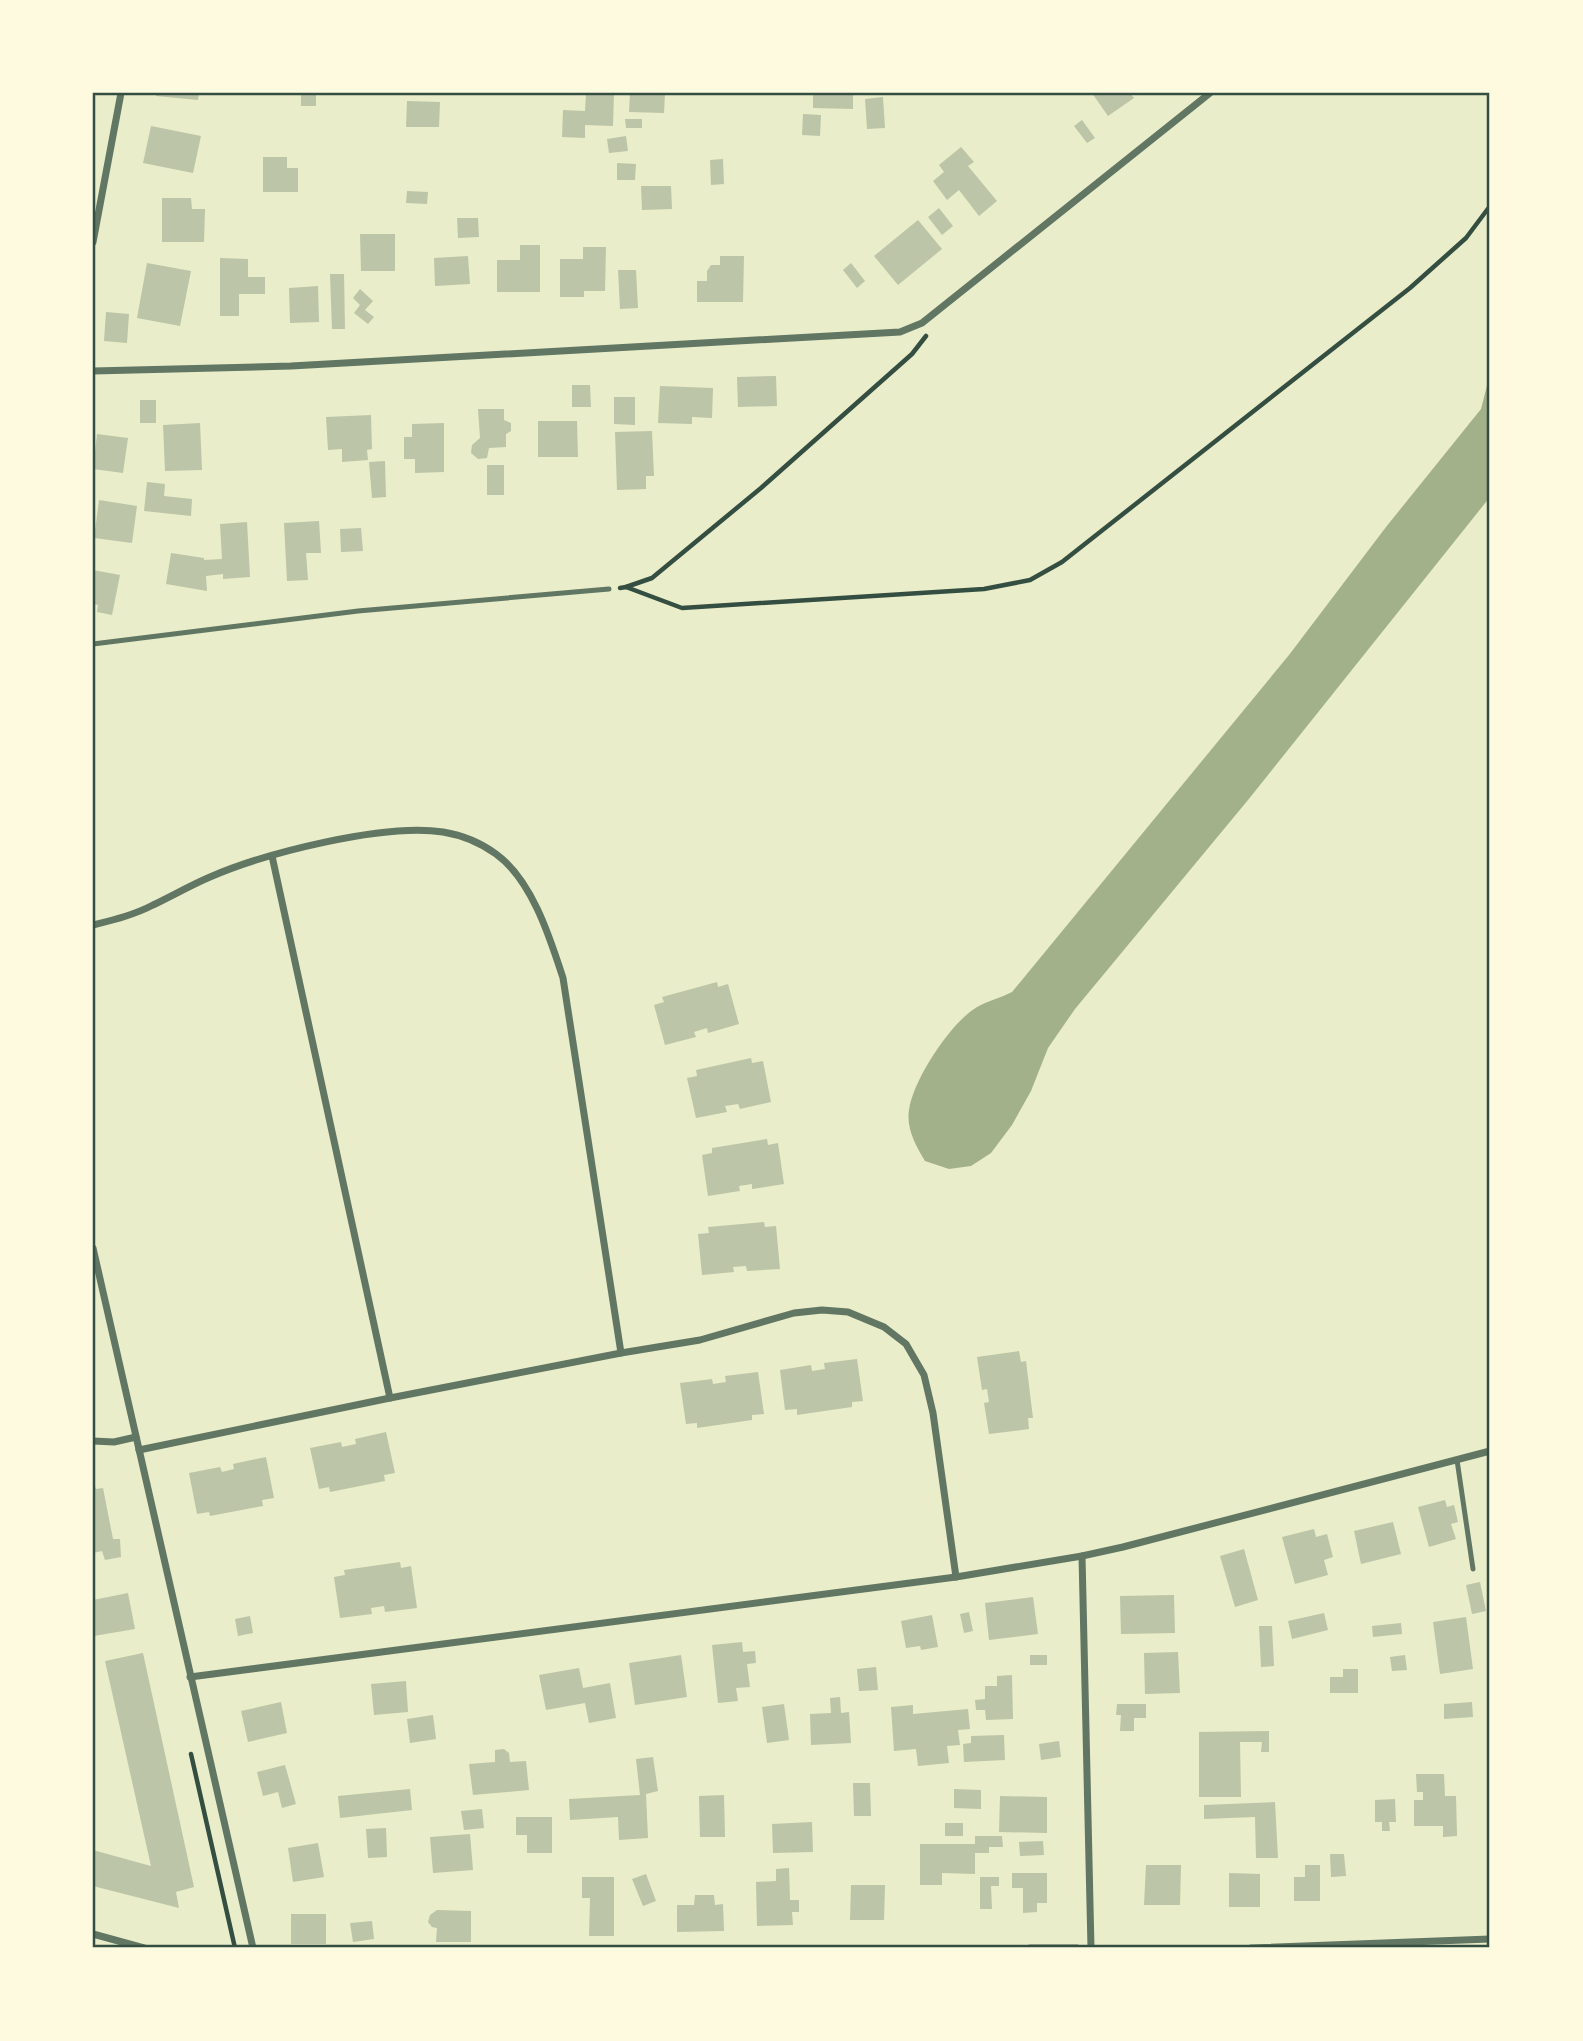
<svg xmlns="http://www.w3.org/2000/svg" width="1583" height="2041" viewBox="0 0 1583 2041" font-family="Poppins,sans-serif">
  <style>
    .water { fill: #a3b18a }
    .building { fill: #bcc5a7 }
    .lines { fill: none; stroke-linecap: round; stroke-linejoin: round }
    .path { stroke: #344e41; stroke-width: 4.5 }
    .service { stroke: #617663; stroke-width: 5 }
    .minor { stroke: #617663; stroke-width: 7 }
    .neatline { fill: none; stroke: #344e41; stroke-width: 2.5 }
  </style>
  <rect width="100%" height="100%" fill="#e9edc9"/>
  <!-- water -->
  <path class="water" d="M1490 374V497L1248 800 1075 1009 1048 1048 1031 1091 1012 1125 991 1153 971 1166 949 1169 925 1161C916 1146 906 1128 909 1110 913 1080 951 1022 977 1007 987 1001 1001 998 1012 992L1289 655 1386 527 1481 409Z"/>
  <!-- building -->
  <g class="building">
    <polygon points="157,93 199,93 198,100 156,96"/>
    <rect x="301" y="93" width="15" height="13"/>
    <polygon points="586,93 614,93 613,126 585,125 585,138 562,137 563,110 585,111"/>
    <polygon points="630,93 665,93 664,113 629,112"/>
    <polygon points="813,93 853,93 853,109 813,108"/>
    <polygon points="1092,93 1130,93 1134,98 1108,116"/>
    <polygon points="883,97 885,128 867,129 865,99"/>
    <polygon points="407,101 440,102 439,127 406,127"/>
    <polygon points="803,114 821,115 820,136 802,135"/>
    <polygon points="625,119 642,119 642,128 626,128"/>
    <polygon points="1082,120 1095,138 1087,143 1074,126"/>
    <polygon points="151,126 201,136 193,173 143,163"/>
    <polygon points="626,136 628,151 609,153 607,139"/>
    <polygon points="961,147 974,162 968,166 997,201 979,216 959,190 947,200 933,181 944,172 939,165"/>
    <polygon points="263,157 287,157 287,168 298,168 298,192 263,192"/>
    <polygon points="723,159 724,184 711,185 710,160"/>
    <polygon points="617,163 636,164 635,180 617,180"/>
    <polygon points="641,186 671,186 672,209 642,210"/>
    <polygon points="407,191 428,192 427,204 406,203"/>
    <polygon points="162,198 191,198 192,209 205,209 204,242 162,242"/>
    <polygon points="939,208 953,226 942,235 928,217"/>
    <polygon points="457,218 478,218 479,237 458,238"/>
    <polygon points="918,220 942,249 898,285 874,256"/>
    <polygon points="360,234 395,234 395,271 361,271"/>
    <polygon points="520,245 540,245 540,292 497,292 497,260 520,260"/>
    <polygon points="583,247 606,247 605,291 584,291 584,297 560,297 560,259 583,259"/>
    <polygon points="468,256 470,284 435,286 434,258"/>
    <polygon points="720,256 744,256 743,302 697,302 697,281 707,281 707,271 711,265 720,265"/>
    <polygon points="220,258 248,259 248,277 265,277 265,294 239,294 239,316 220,316"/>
    <polygon points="147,263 191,271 180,326 137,318"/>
    <polygon points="851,263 865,281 857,288 843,270"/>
    <polygon points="618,270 636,270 638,308 620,309"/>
    <polygon points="330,274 344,274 345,329 332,329"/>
    <polygon points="318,286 319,322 290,323 289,288"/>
    <polygon points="360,289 373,301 365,310 374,317 368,324 354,313 360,305 353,298"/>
    <polygon points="106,312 129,314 127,343 104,341"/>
    <polygon points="776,376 777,406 738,407 737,377"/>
    <polygon points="572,385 590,385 591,407 572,407"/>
    <polygon points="660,386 713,388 712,418 692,417 692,424 658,423"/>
    <polygon points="614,397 635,397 635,425 614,424"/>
    <rect x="140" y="400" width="16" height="23"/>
    <polygon points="478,409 504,409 504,420 511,423 511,431 506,434 506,447 489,448 487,458 478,459 471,453 472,445 480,438"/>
    <polygon points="371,415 372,449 367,450 368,460 342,462 342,449 328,450 326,417"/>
    <polygon points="538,421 577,421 578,457 538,457"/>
    <polygon points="200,423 202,470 165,471 163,425"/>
    <polygon points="444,423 444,472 415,473 415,459 404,459 404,437 412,437 412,424"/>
    <polygon points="652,431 654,476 646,476 646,489 617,490 615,432"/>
    <polygon points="97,434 128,438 123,473 93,469"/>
    <polygon points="385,461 386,497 372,498 369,462"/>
    <rect x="487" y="465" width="17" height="30"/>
    <polygon points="147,482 165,484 164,496 192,499 191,516 144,511"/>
    <polygon points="99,500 137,506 132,543 94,538"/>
    <polygon points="319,521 321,553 306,553 308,580 287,581 284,523"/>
    <polygon points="247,522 250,577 223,579 223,574 206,576 207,591 166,584 171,553 204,558 204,560 222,559 220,524"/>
    <polygon points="361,528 363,551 341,552 340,529"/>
    <polygon points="93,570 120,575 112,615 97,612 98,605 93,604"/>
    <polygon points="717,982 718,987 728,984 739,1024 708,1033 707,1028 694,1032 696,1037 665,1045 654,1005 664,1002 662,997"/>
    <polygon points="751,1058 752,1063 763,1061 771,1102 740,1109 738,1104 725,1106 727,1112 696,1118 687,1078 697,1076 696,1070"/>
    <polygon points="767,1139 768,1145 778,1143 784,1184 752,1189 752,1184 739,1186 740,1191 708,1196 702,1155 712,1153 712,1148"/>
    <polygon points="764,1222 765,1227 776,1226 780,1269 747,1271 746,1266 733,1267 734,1272 702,1275 698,1234 709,1233 708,1227"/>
    <polygon points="1019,1351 1021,1362 1026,1361 1033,1418 1028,1418 1029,1429 989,1434 984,1403 989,1402 987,1389 982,1390 977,1357"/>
    <polygon points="857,1359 863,1401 852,1402 852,1407 797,1415 797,1409 785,1410 780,1370 811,1365 812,1371 825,1369 824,1363"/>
    <polygon points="758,1372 764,1414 752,1415 752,1420 697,1428 697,1423 686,1424 680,1383 712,1379 713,1384 726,1382 725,1376"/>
    <polygon points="386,1432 395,1473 384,1475 385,1481 330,1492 329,1487 319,1489 310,1448 341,1442 342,1447 356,1444 355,1439"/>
    <polygon points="266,1457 274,1498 262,1500 263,1506 210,1516 209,1512 197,1514 189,1473 220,1467 222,1472 234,1469 233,1464"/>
    <polygon points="93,1481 96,1489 103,1488 113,1539 120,1539 121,1557 105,1560 102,1551 93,1553"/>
    <polygon points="1445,1500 1447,1507 1454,1505 1458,1522 1451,1524 1456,1539 1429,1547 1418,1507"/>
    <polygon points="1393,1522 1401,1554 1361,1564 1354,1531"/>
    <polygon points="1314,1529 1316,1537 1327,1534 1333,1557 1324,1560 1328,1575 1295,1584 1282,1537"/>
    <polygon points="1244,1549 1258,1600 1235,1607 1220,1556"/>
    <polygon points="400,1562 401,1568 411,1566 417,1608 385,1612 384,1606 371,1608 372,1614 340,1618 334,1577 345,1575 344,1570"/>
    <polygon points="1480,1582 1486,1611 1472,1614 1466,1585"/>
    <polygon points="128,1593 135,1629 94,1636 93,1600"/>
    <polygon points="1174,1595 1175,1633 1121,1634 1120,1596"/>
    <polygon points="1033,1597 1038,1634 989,1640 985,1603"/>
    <polygon points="969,1612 973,1631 964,1633 960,1614"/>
    <polygon points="1324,1613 1328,1630 1292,1639 1288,1621"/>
    <polygon points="932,1615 938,1647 921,1650 920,1646 906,1648 901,1621"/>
    <polygon points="250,1616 253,1633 238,1636 235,1619"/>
    <polygon points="1466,1617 1473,1669 1440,1674 1433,1622"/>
    <polygon points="1401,1623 1402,1634 1373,1637 1372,1626"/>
    <polygon points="1259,1626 1272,1626 1274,1666 1261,1667"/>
    <polygon points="742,1642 743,1652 755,1651 756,1663 747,1664 750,1687 736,1688 738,1701 718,1703 712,1645"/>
    <polygon points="1178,1652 1180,1693 1145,1694 1144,1653"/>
    <polygon points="143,1653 194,1887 176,1892 179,1908 93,1886 93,1850 151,1866 105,1661"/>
    <polygon points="681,1655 687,1697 635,1705 629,1663"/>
    <rect x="1030" y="1655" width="17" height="10"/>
    <polygon points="1405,1655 1407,1670 1392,1671 1390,1657"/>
    <polygon points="876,1667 878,1690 859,1691 857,1669"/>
    <polygon points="579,1668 583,1688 610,1683 616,1718 589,1723 585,1703 546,1710 539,1675"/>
    <polygon points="1343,1669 1358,1669 1358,1693 1330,1693 1330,1677 1343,1677"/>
    <polygon points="1012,1675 1013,1719 986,1720 985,1710 976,1710 975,1700 985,1699 985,1686 997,1686 997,1676"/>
    <polygon points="406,1681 408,1712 374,1715 371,1684"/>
    <polygon points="840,1697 841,1713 849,1712 851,1743 811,1745 810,1714 831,1713 830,1698"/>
    <polygon points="281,1702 287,1733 248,1742 241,1711"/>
    <polygon points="1472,1702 1473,1717 1444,1719 1444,1704"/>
    <polygon points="784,1704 789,1740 767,1743 762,1707"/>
    <polygon points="1117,1704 1146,1704 1146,1718 1134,1718 1134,1731 1120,1731 1121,1715 1116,1715"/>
    <polygon points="913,1705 913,1714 968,1709 970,1729 958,1730 960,1745 947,1746 949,1763 918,1766 916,1749 894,1751 891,1707"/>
    <polygon points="433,1715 436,1739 410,1743 407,1719"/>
    <polygon points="1269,1731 1269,1752 1261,1752 1262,1742 1240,1742 1241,1797 1199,1797 1199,1732"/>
    <polygon points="1004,1735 1005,1760 964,1762 963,1744 971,1743 971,1736"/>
    <polygon points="1059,1741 1061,1757 1041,1760 1039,1744"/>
    <polygon points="504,1749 509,1753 510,1762 526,1761 529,1790 473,1795 469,1764 495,1762 495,1750"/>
    <polygon points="653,1757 658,1791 646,1794 648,1838 619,1840 618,1817 570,1820 569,1799 640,1795 636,1759"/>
    <polygon points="285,1765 296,1804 282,1808 278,1792 263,1796 257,1772"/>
    <polygon points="1416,1774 1444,1774 1445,1796 1456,1796 1457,1836 1443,1837 1443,1826 1414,1826 1414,1800 1423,1800 1423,1792 1417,1792"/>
    <polygon points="853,1783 870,1783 871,1816 854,1816"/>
    <polygon points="410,1789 412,1810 340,1818 338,1796"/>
    <polygon points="954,1789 981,1790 981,1809 954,1808"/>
    <polygon points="724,1795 725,1837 700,1837 699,1796"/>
    <polygon points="1000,1796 1047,1797 1047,1833 999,1832"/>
    <polygon points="1395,1799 1396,1822 1389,1822 1390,1831 1382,1831 1382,1822 1375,1822 1375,1800"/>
    <polygon points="1275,1802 1278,1858 1256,1858 1255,1817 1204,1819 1204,1805"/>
    <polygon points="482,1809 484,1828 464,1830 461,1811"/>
    <polygon points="516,1817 552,1817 552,1853 527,1853 527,1835 516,1835"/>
    <polygon points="812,1822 813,1852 773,1853 772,1824"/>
    <rect x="945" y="1823" width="18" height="13"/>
    <polygon points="386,1828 387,1857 368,1858 366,1829"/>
    <polygon points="470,1834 473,1870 433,1873 430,1837"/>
    <polygon points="975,1836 1002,1836 1003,1847 989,1847 989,1853 975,1853 975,1874 942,1873 942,1885 920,1885 920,1844 975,1844"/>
    <polygon points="1043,1841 1044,1855 1020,1856 1019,1842"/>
    <polygon points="318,1843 324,1877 293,1882 288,1848"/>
    <polygon points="1330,1854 1344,1854 1346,1876 1331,1877"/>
    <polygon points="1146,1865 1181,1865 1180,1905 1144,1905"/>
    <polygon points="1305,1865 1320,1865 1320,1901 1294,1901 1294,1877 1305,1877"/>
    <polygon points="789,1868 790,1900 799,1900 799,1912 792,1912 793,1925 757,1926 756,1882 776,1881 776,1869"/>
    <polygon points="1012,1873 1047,1873 1047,1903 1037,1903 1037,1912 1023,1913 1023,1888 1012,1888"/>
    <polygon points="1229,1873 1260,1874 1260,1907 1229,1907"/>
    <polygon points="646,1874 656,1901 643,1906 632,1879"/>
    <polygon points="582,1877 614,1877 614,1936 589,1936 590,1898 582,1898"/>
    <polygon points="980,1877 999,1877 999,1886 991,1886 992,1909 980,1909"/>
    <polygon points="851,1885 885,1885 884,1920 850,1920"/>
    <polygon points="695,1895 714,1895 715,1905 723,1904 724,1931 677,1932 677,1905 694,1905"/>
    <polygon points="437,1910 471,1911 471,1942 436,1942 437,1928 432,1927 428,1922 430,1915"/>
    <rect x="291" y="1914" width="35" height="30"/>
    <polygon points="372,1921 374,1939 353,1942 350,1923"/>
  </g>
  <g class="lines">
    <!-- path -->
    <g class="path">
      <polyline points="626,587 652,578 761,488 912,354 926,336"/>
      <polyline points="620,588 626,587 682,608 984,589 1030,580 1062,562 1410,288 1466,238 1490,206"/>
      <polyline points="191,1754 235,1948"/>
    </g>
    <!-- service -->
    <g class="service">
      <polyline points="93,644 358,611 609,589"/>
      <polyline points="1457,1460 1473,1569"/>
    </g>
    <!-- minor -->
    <g class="minor">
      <polyline points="93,242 121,93"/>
      <polyline points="93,371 291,366 900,332 922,323 1210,93"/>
      <polyline points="272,856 390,1398"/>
      <path d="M93 925C113 920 134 915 153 905 172 896 191 885 210 877 265 853 384 823 443 832 461 835 481 843 496 854 532 880 550 938 563 978L621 1353"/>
      <polyline points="93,1248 253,1948"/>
      <polyline points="93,1441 114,1442 136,1437"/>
      <polyline points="139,1450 390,1398 621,1353 700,1340 794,1313 822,1310 848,1312 884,1327 906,1344 924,1375 933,1413 956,1577"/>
      <polyline points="1082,1556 1091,1948"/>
      <polyline points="190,1677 956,1577 1082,1556 1123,1547 1490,1451"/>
      <polyline points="93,1934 144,1948"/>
      <polyline points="1030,1948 1077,1948"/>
      <polyline points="1251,1948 1490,1939"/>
    </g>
  </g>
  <!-- border -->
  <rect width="1583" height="2041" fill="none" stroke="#fefae0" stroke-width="189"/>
  <rect x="94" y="94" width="1394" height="1852" class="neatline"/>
</svg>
